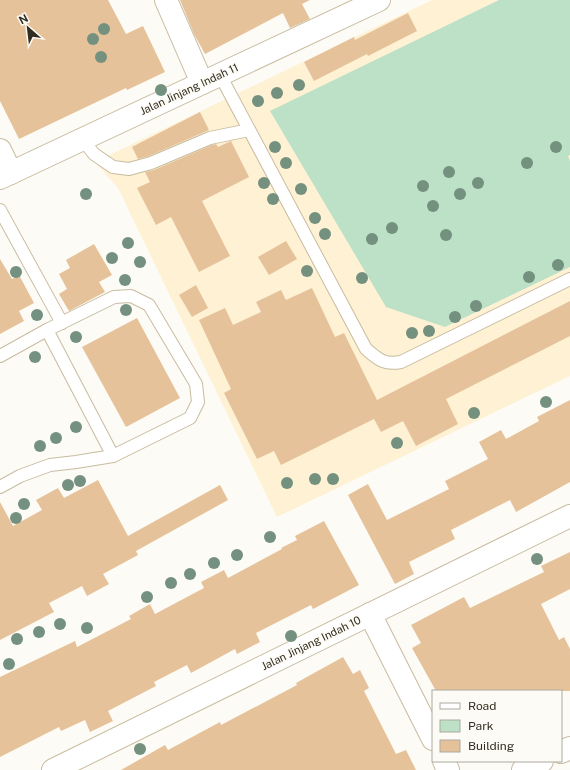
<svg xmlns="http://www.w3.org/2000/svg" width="570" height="770" viewBox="0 0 570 770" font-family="'Public Sans',sans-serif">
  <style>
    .built { fill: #fef1d4 }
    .green { fill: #bce1c6 }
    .building { fill: #e6c29a }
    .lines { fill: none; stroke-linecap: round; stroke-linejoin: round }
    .service-casing { stroke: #c8bca0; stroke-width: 14 }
    .minor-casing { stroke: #c8bca0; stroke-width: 24 }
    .service { stroke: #fff; stroke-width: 12 }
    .minor { stroke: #fff; stroke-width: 22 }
    .tree { fill: #73917e }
    .labels { text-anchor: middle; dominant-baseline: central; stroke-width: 3.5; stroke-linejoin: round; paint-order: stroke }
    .street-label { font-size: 11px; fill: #312d21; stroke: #fdfbf5 }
  </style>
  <rect width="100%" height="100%" fill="#fdfbf5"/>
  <!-- built -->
  <polygon class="built" points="432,0 570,0 570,376 277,517 118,188 95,162"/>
  <!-- green -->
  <polygon class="green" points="499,0 570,0 570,155 568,156 570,161 570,267 445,327 386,307 270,111"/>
  <!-- building -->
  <g class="building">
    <polygon points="0,0 108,0 126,34 143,26 165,72 127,90 126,88 19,139 0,101"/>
    <polygon points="180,0 310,0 302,4 310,19 290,28 283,13 205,54 194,34"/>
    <polygon points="408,13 417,31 368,56 367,54 314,81 304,62 354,37 355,40"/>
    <polygon points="200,112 209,130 149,156 138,159 132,147"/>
    <polygon points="231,141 249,177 202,201 230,256 199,272 171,217 156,225 137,188 150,182 145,172 154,170 212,145 216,144 218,147"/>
    <polygon points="286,241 297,259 269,275 258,257"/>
    <polygon points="94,244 112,275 99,282 105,292 69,311 59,294 67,289 59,274 70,268 66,260"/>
    <polygon points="0,259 12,279 19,275 34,303 19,311 24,321 0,334"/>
    <polygon points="196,285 208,308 192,317 179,295"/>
    <polygon points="312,288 335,337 344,333 377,400 570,301 570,336 446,399 458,424 416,446 403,421 381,432 374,419 281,465 274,451 257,459 224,393 231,389 199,320 225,308 233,325 261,312 256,302 281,290 286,300"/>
    <polygon points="137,318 180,398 126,427 82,347"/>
    <polygon points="570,400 570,482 516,512 510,500 451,530 455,539 409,562 414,574 395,584 348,495 368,484 387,520 449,489 445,481 488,459 479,442 501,430 506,439 539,421 537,417"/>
    <polygon points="98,480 128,536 220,485 228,500 136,551 138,555 103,574 109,584 87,596 82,586 49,603 54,612 0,640 0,502 13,526 42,510 36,500 58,488 64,498"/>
    <polygon points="324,521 359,585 313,609 311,605 256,633 260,642 237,654 235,649 191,673 187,665 154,682 156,686 108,711 113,721 90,732 85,720 61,731 59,727 0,757 0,677 75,641 77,647 131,619 129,616 150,604 155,614 204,588 201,582 224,570 228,578 282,549 281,548 297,540 295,536"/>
    <polygon points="570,552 570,589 541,604 559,640 564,637 570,649 570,691 436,691 412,648 421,643 411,625 464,597 470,608 544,572 541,566"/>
    <polygon points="343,657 353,674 360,670 369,688 364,691 396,754 406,750 416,770 121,770 165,745 168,750 220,722 221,725 297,685 296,683"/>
  </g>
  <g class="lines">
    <defs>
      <g id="service">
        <path d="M220 75 366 349C379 360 384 365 401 362L570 279"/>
        <polyline points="82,139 94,154 113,167 129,169 151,163 210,138 249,130"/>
        <polyline points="0,210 62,323"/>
        <polyline points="47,330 113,456"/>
        <polyline points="0,356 47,330 114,297 131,296 149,305 196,384 198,402 190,418 113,456 76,462 50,465 20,476 0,487"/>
      </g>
      <g id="minor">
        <polyline points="166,0 202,83"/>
        <polyline points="0,150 11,173"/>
        <polyline points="0,178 379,0"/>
        <polyline points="370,614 433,739"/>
        <polyline points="561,752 570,748"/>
        <polyline points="444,761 448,770"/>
        <polyline points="53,770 570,516"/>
        <polyline points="523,770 542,761"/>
      </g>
    </defs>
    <!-- service casing -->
    <use href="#service" class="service-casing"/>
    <!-- minor casing -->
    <use href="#minor" class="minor-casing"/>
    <!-- service -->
    <use href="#service" class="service"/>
    <!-- minor -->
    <use href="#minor" class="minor"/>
  </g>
  <!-- trees -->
  <g class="tree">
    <circle cx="104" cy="29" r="6"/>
    <circle cx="93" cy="39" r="6"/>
    <circle cx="101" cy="57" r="6"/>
    <circle cx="299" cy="85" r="6"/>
    <circle cx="161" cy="90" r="6"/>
    <circle cx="277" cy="93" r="6"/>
    <circle cx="258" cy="101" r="6"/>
    <circle cx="275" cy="147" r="6"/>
    <circle cx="556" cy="147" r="6"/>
    <circle cx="286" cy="163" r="6"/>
    <circle cx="527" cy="163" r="6"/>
    <circle cx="449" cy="172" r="6"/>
    <circle cx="264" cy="183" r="6"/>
    <circle cx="478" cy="183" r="6"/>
    <circle cx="423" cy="186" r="6"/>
    <circle cx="301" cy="189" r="6"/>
    <circle cx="86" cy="194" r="6"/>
    <circle cx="460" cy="194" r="6"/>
    <circle cx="273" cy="199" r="6"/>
    <circle cx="433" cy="206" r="6"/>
    <circle cx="315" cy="218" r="6"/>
    <circle cx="392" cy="228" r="6"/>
    <circle cx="325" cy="234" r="6"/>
    <circle cx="446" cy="235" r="6"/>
    <circle cx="372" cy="239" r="6"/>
    <circle cx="128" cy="243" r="6"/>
    <circle cx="112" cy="258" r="6"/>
    <circle cx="140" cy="262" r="6"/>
    <circle cx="558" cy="265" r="6"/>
    <circle cx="307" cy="271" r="6"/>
    <circle cx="16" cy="272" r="6"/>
    <circle cx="529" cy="277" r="6"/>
    <circle cx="362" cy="278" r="6"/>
    <circle cx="125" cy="280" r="6"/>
    <circle cx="476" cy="306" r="6"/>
    <circle cx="126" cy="310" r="6"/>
    <circle cx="37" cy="315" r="6"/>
    <circle cx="455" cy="317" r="6"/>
    <circle cx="429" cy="331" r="6"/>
    <circle cx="412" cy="333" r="6"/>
    <circle cx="76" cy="337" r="6"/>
    <circle cx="35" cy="357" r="6"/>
    <circle cx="546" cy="402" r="6"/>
    <circle cx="474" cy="413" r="6"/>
    <circle cx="76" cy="427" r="6"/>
    <circle cx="56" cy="438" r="6"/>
    <circle cx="397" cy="443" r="6"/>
    <circle cx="40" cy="446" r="6"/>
    <circle cx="315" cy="479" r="6"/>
    <circle cx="333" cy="479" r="6"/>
    <circle cx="80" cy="481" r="6"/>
    <circle cx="287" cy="483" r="6"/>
    <circle cx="68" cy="485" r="6"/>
    <circle cx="24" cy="504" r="6"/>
    <circle cx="16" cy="518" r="6"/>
    <circle cx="270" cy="537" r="6"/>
    <circle cx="237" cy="555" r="6"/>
    <circle cx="537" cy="559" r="6"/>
    <circle cx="214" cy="563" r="6"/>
    <circle cx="190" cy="574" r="6"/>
    <circle cx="171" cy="583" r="6"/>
    <circle cx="147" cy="597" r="6"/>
    <circle cx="60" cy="624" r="6"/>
    <circle cx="87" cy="628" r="6"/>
    <circle cx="39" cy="632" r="6"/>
    <circle cx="291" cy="636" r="6"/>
    <circle cx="17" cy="639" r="6"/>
    <circle cx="9" cy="664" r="6"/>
    <circle cx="140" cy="749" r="6"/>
  </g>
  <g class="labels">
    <!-- street labels -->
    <g class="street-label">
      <text transform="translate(189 89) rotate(-25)">Jalan Jinjang Indah 11</text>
      <text transform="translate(311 643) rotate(-26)">Jalan Jinjang Indah 10</text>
    </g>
  </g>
  <!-- legend -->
  <rect x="432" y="690" width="130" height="72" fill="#fdfbf5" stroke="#aba9a0"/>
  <rect x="440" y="703" width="20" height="6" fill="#ffffff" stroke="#aba9a0"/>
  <text x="468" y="710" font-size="12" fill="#312d21">Road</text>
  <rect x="440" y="720" width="20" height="12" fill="#bce1c6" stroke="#aba9a0"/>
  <text x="468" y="730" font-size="12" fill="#312d21">Park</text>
  <rect x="440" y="740" width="20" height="12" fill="#e6c29a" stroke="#aba9a0"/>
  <text x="468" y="750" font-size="12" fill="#312d21">Building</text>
  <!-- north arrow -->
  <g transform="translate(28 28) rotate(332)" stroke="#fdfbf5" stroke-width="3" paint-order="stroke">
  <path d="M0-3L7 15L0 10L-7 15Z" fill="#312d21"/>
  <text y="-6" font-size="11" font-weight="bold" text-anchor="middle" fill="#312d21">N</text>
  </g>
</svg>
